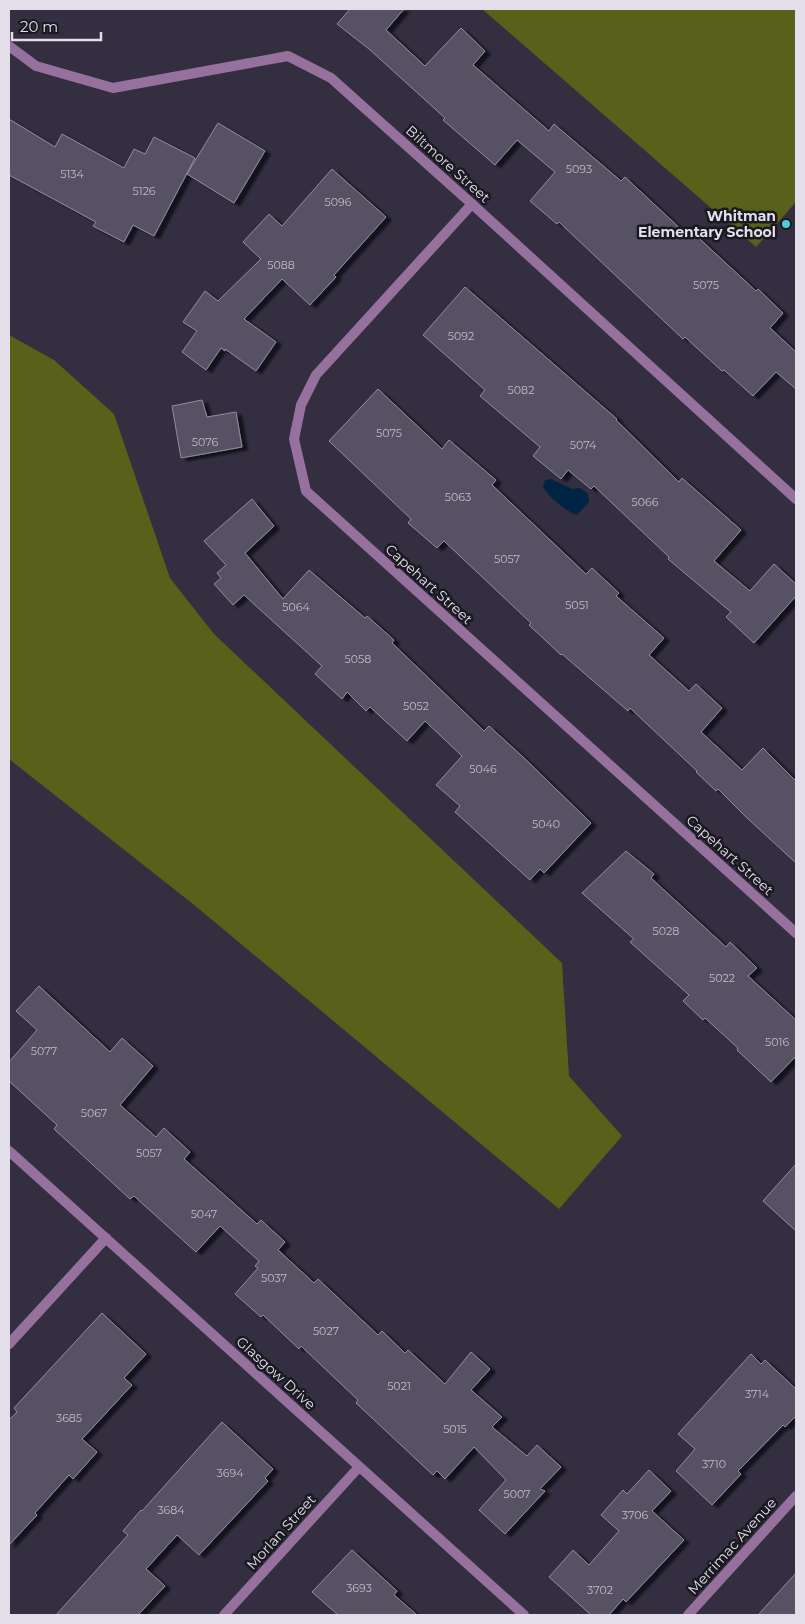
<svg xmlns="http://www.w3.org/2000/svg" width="805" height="1624" viewBox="0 0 805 1624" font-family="Montserrat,sans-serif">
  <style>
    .green { fill: #596019 }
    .water { fill: #002443 }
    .building { fill: #565164; stroke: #918ca0; filter: url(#shadow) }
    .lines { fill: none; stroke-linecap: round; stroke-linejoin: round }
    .minor { stroke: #97719e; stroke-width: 10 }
    .tertiary { stroke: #97719e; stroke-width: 10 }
    .poi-dot { fill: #52cbd7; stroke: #1a1820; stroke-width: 2 }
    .labels { text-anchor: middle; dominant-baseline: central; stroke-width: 5; stroke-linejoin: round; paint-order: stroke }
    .number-label { font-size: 11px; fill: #bfbcc9 }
    .street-label { font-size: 14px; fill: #e2dfeb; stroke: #1a1820 }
    .poi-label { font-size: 14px; font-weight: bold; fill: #e2dfeb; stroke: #1a1820; text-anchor: end }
  </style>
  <defs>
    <filter id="shadow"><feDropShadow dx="5.5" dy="3" stdDeviation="1" flood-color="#0009"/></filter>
  </defs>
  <rect width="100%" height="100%" fill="#332e40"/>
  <!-- green -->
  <g class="green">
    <polygon points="482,9 796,9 796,202 756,247"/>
    <polygon points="9,335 54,360 114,414 170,578 214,634 562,963 569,1076 622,1136 559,1209 193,904 9,759"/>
  </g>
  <!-- water -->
  <path class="water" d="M551 479 572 489 580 488 588 494 589 502 577 515C564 510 551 499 543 487L545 480Z"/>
  <!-- building -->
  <g class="building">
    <polygon points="350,9 404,9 386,30 425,66 461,28 485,51 473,65 549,131 554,124 621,181 625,177 684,232 688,228 756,291 758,289 783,313 770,328 796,352 796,389 776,372 753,396 724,370 722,371 685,337 683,339 559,222 557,224 530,201 555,172 517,140 495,165 443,120 445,118 369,49 337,24"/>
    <polygon points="9,119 55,147 62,134 124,168 134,149 145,154 154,137 195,158 154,236 133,225 124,242 93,226 96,222 9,175"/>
    <polygon points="218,123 265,151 234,203 187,174"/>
    <polygon points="332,169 386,217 334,275 336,277 310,305 282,279 244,319 276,342 256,371 225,349 225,351 221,348 206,370 182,352 197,331 183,322 205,291 218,301 261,259 243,242 269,214 282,226"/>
    <polygon points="465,287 617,419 616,420 679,482 682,478 741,530 714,561 750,591 774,564 796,584 796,596 754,643 726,617 731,612 668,559 669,557 594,486 591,489 568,470 561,479 533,456 540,447 480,396 485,390 423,335"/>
    <polygon points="378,389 442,449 449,440 496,480 492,485 586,574 592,568 619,593 616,596 664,638 649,655 689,691 696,684 722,708 701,732 742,770 763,748 796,781 796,863 746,817 718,789 716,791 696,772 697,771 630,708 628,711 562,654 561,655 529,625 531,623 444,541 437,548 408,523 411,519 329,441"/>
    <polygon points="202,400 207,417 236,412 242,447 181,458 172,406"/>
    <polygon points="252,499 274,526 245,553 283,599 309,570 365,618 367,616 394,640 392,643 484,731 489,726 521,755 591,823 544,873 540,869 530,880 455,812 460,806 436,785 462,756 425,721 407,741 370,707 366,711 347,692 342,699 315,674 322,666 244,595 233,605 214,584 221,578 217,573 226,565 204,541"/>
    <polygon points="626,851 654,874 651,878 726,947 730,942 757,968 748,976 796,1020 796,1056 771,1082 737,1050 738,1048 705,1018 703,1020 683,1001 689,995 630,942 634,939 582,893"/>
    <polygon points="39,986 110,1052 122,1038 153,1066 120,1105 156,1137 164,1128 190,1152 184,1159 257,1224 261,1220 285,1242 278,1250 314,1283 318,1279 378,1335 382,1331 405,1353 408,1350 445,1384 471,1352 490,1369 471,1390 502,1417 492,1427 527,1456 537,1445 561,1467 540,1489 545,1491 505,1534 479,1510 506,1480 474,1447 445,1479 437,1471 433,1475 356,1403 358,1400 301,1346 299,1349 263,1315 261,1317 235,1294 258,1268 255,1266 259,1261 220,1226 196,1252 134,1196 130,1199 54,1129 57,1125 9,1081 9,1062 37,1030 16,1011"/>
    <polygon points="796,1164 796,1231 763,1201"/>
    <polygon points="102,1313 146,1354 124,1378 132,1385 82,1439 97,1452 73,1479 69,1475 35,1513 37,1515 9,1545 9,1420 17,1412 14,1408"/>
    <polygon points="751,1354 761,1364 765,1360 796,1389 796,1416 785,1427 783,1425 738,1471 741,1474 712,1505 676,1471 695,1449 678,1434"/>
    <polygon points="222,1422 273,1469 265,1478 268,1481 199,1555 177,1535 146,1569 165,1586 138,1615 56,1615 128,1535 123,1531 141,1510 142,1511"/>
    <polygon points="649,1470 671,1491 652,1511 684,1540 626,1602 623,1599 609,1615 591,1615 549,1577 573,1550 589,1565 619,1531 601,1515 623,1490 627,1494"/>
    <polygon points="352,1550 397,1591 394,1595 417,1615 338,1615 312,1592"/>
    <polygon points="796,1573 796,1615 758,1615"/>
  </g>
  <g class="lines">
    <!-- minor -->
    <g class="minor">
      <polyline points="9,46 36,66 113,88 288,56 331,78 472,204 796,499"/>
      <polyline points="472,204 316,375 301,405 294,439 306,491 796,933"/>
      <polyline points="9,1151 524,1615"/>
      <polyline points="9,1344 106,1238"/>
      <polyline points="224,1615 359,1467"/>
    </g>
    <!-- tertiary -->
    <polyline class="tertiary" points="688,1615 796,1496"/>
  </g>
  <!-- markers -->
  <circle class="poi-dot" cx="786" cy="224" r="5"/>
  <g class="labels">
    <!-- number labels -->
    <g class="number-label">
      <text x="579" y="169">5093</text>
      <text x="72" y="174">5134</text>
      <text x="144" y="191">5126</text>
      <text x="338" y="202">5096</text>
      <text x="281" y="265">5088</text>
      <text x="706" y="285">5075</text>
      <text x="461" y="336">5092</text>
      <text x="521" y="390">5082</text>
      <text x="389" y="433">5075</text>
      <text x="205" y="442">5076</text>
      <text x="583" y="445">5074</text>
      <text x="458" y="497">5063</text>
      <text x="645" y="502">5066</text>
      <text x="507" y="559">5057</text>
      <text x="577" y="605">5051</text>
      <text x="296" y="607">5064</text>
      <text x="358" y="659">5058</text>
      <text x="416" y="706">5052</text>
      <text x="483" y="769">5046</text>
      <text x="546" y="824">5040</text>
      <text x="666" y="931">5028</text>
      <text x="722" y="978">5022</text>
      <text x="777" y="1042">5016</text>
      <text x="44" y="1051">5077</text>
      <text x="94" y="1113">5067</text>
      <text x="149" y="1153">5057</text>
      <text x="204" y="1214">5047</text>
      <text x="274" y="1278">5037</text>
      <text x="326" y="1331">5027</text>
      <text x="399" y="1386">5021</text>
      <text x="757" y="1394">3714</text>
      <text x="69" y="1418">3685</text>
      <text x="455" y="1429">5015</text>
      <text x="714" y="1464">3710</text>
      <text x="230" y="1473">3694</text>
      <text x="517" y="1494">5007</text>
      <text x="171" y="1510">3684</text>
      <text x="635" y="1515">3706</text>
      <text x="359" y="1588">3693</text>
      <text x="600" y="1590">3702</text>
    </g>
    <!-- street labels -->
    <g class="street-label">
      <text transform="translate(448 164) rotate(42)">Biltmore Street</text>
      <text transform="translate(429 584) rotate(42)">Capehart Street</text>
      <text transform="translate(730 855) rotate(42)">Capehart Street</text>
      <text transform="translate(276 1373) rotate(42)">Glasgow Drive</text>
      <text transform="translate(281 1532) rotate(-48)">Morlan Street</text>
      <text transform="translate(732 1546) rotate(-48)">Merrimac Avenue</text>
    </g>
    <!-- poi labels -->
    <g class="poi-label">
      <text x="776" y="216">Whitman<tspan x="776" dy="16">Elementary School</tspan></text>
    </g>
  </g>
  <!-- border -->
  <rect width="805" height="1624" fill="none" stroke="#e2dfeb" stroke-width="20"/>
  <!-- scale -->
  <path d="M12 32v8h89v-8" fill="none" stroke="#e2dfeb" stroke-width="2.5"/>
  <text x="20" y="32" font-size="15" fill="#e2dfeb" stroke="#1a1820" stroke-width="4" paint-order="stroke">20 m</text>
</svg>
